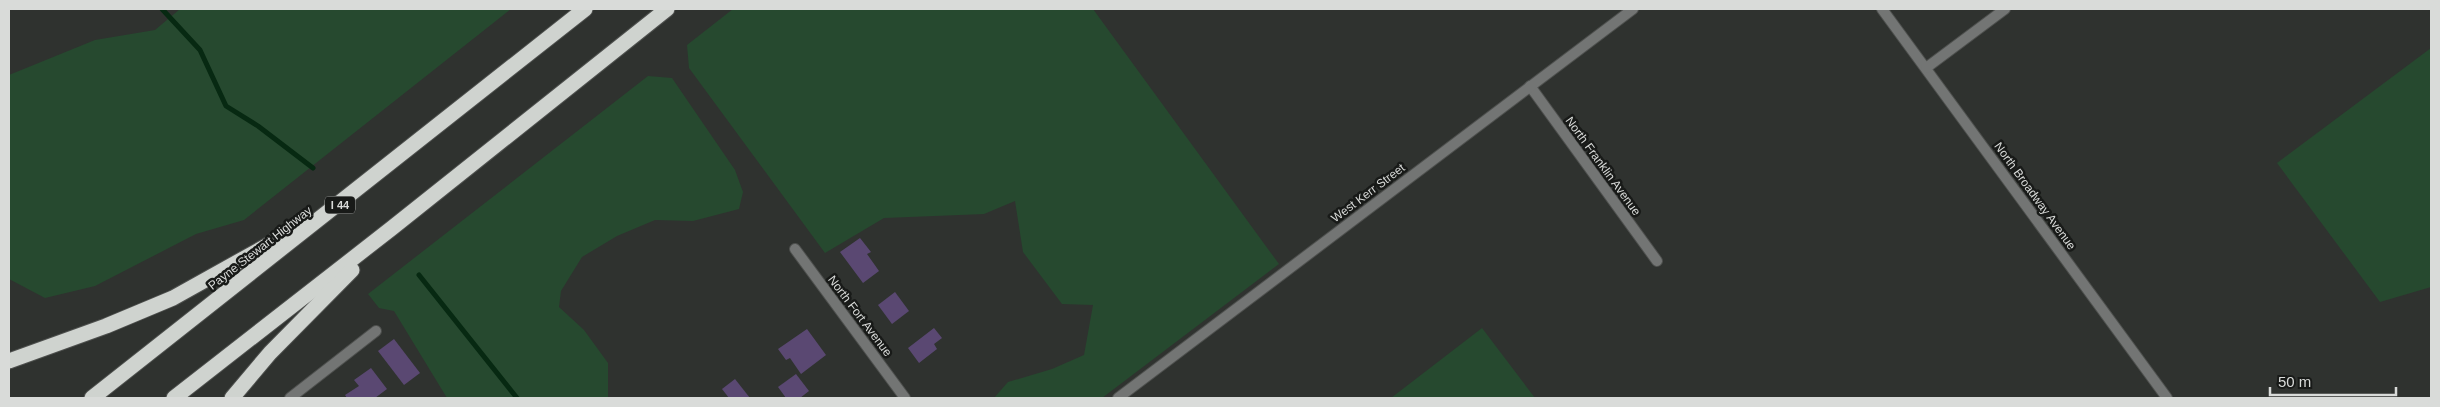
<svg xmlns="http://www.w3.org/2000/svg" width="2440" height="407" viewBox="0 0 2440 407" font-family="Helvetica,sans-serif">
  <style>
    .green { fill: #26492f }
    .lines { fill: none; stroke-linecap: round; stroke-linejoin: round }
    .stream { stroke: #072912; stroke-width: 5 }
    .building { fill: #5a4872 }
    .service-casing { stroke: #4e504e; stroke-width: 12 }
    .minor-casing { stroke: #4e504e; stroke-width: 12 }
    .motorway-casing { stroke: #4e504e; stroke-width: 17 }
    .service { stroke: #737574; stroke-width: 10 }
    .minor { stroke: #737574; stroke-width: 10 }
    .motorway { stroke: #cfd3cf; stroke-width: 15 }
    .labels { text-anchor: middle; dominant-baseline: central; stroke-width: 5; stroke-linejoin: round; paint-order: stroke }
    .shield { fill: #181a18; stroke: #9fa19f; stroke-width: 1 }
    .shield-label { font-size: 11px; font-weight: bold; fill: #d9dbd9 }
    .street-label { font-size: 12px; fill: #d9dbd9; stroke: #181a18 }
  </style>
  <rect width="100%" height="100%" fill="#2f322f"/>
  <!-- green -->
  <g class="green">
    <polygon points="180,9 511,9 244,220 196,234 95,286 45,298 9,279 9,75 95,40 155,30"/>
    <polygon points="733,9 1093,9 1279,264 1102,398 994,398 1008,382 1052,369 1084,355 1093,305 1062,304 1023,252 1015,201 984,214 884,218 825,253 689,68 687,45"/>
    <polygon points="2431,48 2431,287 2380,302 2277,163"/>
    <polygon points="648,76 672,78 735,170 743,192 739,209 693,221 655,220 617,236 582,257 561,291 559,307 584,330 608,363 608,398 447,398 394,311 379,308 368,294"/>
    <polygon points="1482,328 1535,398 1391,398"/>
  </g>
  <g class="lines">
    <!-- stream -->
    <g class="stream">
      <polyline points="162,9 200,50 226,106 258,126 313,168"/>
      <polyline points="419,275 517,398"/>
    </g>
  </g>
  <!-- building -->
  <g class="building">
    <polygon points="860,238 871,252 867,254 879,271 863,283 840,252"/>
    <polygon points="895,292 909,311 892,324 878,305"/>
    <polygon points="934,328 942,338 934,344 937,349 919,363 908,348"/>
    <polygon points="807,329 826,355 801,374 790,358 786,360 778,349"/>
    <polygon points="394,339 420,373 404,385 378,351"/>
    <polygon points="371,368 387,389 375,398 347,398 345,395 359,386 354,380"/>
    <polygon points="796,374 809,391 800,398 786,398 778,387"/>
    <polygon points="735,379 750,398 729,398 722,389"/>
  </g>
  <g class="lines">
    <defs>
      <polyline id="service" points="1530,86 1657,261"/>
      <g id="minor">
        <polyline points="1882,9 2167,398"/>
        <polyline points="1926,68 2005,9"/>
        <polyline points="795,249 905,398"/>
        <polyline points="290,398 376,331"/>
        <polyline points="1118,398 1633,9"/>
      </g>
      <g id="motorway">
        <polyline points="9,361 106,326 173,298 295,230"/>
        <polyline points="92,398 585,9"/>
        <polyline points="174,398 392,228 667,9"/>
        <polyline points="232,398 270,353 352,270"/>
      </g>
    </defs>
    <!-- service casing -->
    <use href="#service" class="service-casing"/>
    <!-- minor casing -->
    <use href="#minor" class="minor-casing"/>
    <!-- motorway casing -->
    <use href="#motorway" class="motorway-casing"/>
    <!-- service -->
    <use href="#service" class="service"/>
    <!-- minor -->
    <use href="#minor" class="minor"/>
    <!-- motorway -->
    <use href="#motorway" class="motorway"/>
  </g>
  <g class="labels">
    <!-- shield labels -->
    <rect class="shield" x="325" y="196.5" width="30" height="17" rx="4"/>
    <g class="shield-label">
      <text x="340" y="205">I 44</text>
    </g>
    <!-- street labels -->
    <g class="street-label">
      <text transform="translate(1603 166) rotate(54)">North Franklin Avenue</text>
      <text transform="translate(1368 193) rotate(-37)">West Kerr Street</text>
      <text transform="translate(2035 196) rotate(54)">North Broadway Avenue</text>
      <text transform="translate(260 248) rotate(-38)">Payne Stewart Highway</text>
      <text transform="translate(860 316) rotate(53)">North Fort Avenue</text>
    </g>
  </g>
  <!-- border -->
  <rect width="2440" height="407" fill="none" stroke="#d9dbd9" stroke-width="20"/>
  <!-- scale -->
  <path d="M2270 387v8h126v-8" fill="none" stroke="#d9dbd9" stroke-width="2.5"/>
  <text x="2278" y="387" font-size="15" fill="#d9dbd9" stroke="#181a18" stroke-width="4" paint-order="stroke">50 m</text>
</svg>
